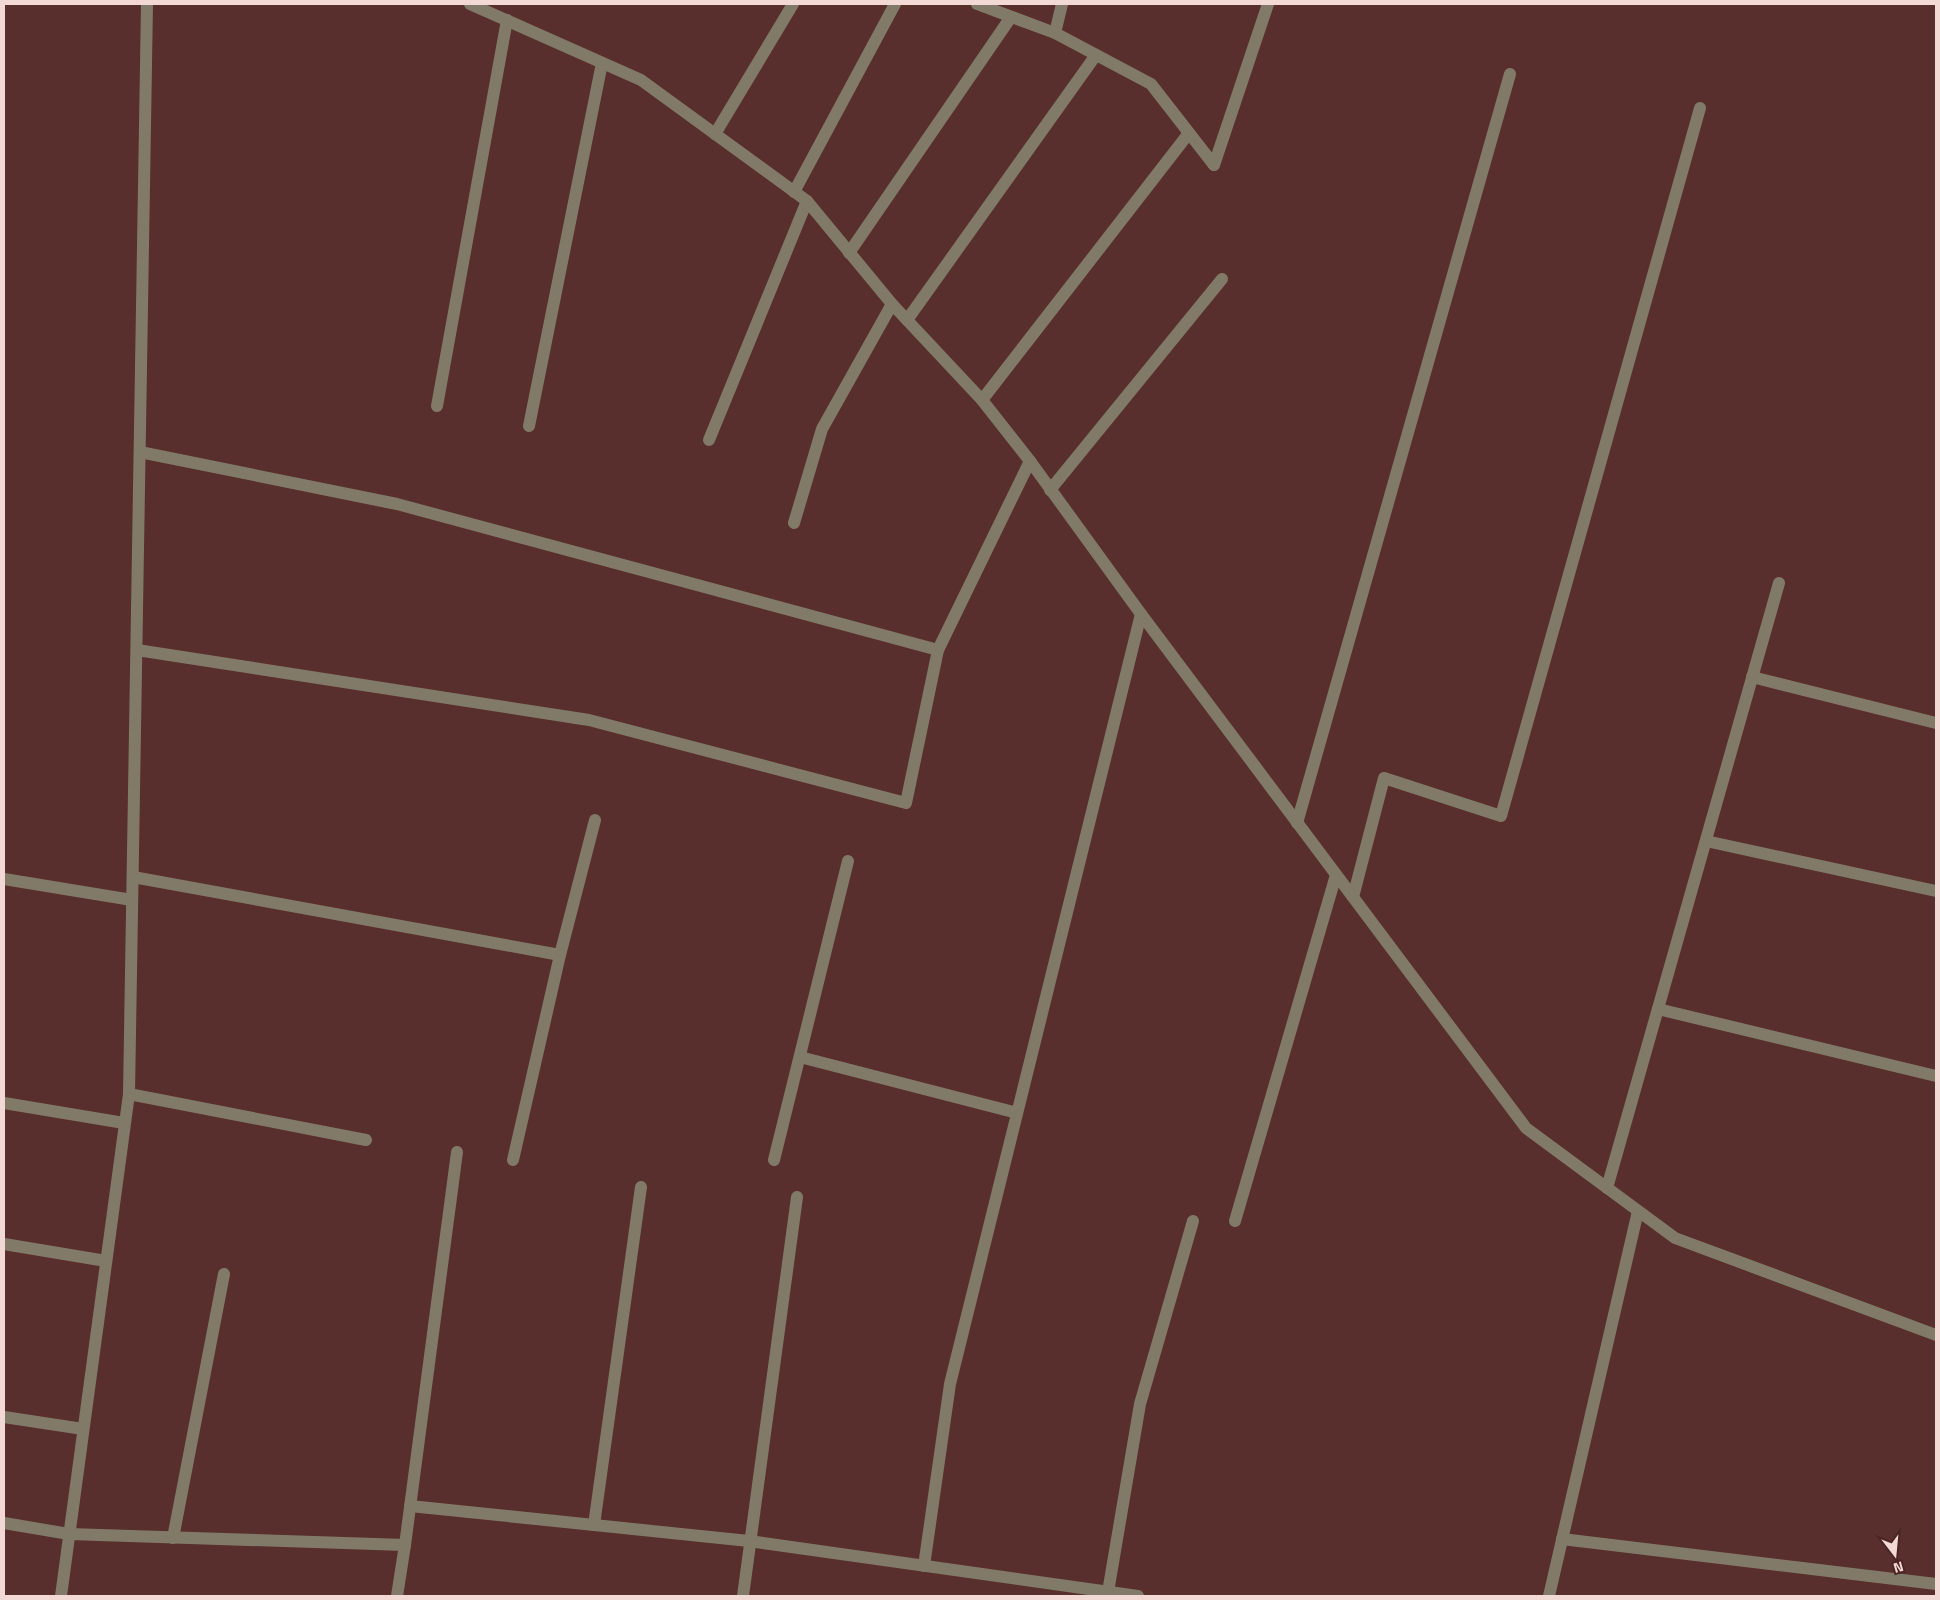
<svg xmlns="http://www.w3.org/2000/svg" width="1940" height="1600" viewBox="0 0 1940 1600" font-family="'Titillium Web',sans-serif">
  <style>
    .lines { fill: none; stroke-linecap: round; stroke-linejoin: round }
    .minor { stroke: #827a69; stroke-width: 12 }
  </style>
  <rect width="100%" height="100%" fill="#582f2c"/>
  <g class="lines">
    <!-- minor -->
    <g class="minor">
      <polyline points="470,4 641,80 807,201 892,304 982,400 1030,461 1141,614 1526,1128 1675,1238 1936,1335"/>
      <polyline points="977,4 1055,33 1151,84 1214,165"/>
      <polyline points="1055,33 1062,4"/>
      <polyline points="715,134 793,4"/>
      <polyline points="1214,165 1268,4"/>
      <polyline points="794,192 895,4"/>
      <polyline points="849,253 1011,17"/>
      <polyline points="907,320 1096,55"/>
      <polyline points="982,400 1189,133"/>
      <polyline points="437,406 507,20"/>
      <polyline points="529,426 602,63"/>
      <polyline points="709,440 807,201"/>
      <polyline points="140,452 397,504 938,650"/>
      <polyline points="1050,490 1222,279"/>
      <polyline points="794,523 822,429 892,304"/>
      <polyline points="137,650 589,720 906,803 938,650 1030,461"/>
      <polyline points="1752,677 1936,723"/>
      <polyline points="1297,823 1510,74"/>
      <polyline points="1706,841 1936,891"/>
      <polyline points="133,877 560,955"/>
      <polyline points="4,879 132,900"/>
      <polyline points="1353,897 1384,778 1501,816 1700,108"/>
      <polyline points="1658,1009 1936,1076"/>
      <polyline points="800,1057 1017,1113"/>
      <polyline points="129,1094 366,1140"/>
      <polyline points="4,1103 124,1123"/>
      <polyline points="513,1160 560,955 595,820"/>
      <polyline points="774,1160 848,861"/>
      <polyline points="1607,1188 1779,583"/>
      <polyline points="1235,1221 1336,875"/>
      <polyline points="4,1244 106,1261"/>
      <polyline points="4,1417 83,1429"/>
      <polyline points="410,1506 749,1541 1138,1596"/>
      <polyline points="4,1523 69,1534 405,1545 457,1152"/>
      <polyline points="594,1525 641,1187"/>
      <polyline points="173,1538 224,1274"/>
      <polyline points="1562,1539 1936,1584"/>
      <polyline points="924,1566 950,1384 1141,614"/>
      <polyline points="1108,1592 1140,1404 1193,1221"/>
      <polyline points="61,1596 129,1094 147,4"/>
      <polyline points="397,1596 405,1545"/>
      <polyline points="743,1596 797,1197"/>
      <polyline points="1549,1596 1638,1211"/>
    </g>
  </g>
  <!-- border -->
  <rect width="1940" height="1600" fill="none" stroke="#f3d9d5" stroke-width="10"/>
  <!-- north arrow -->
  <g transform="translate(1895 1555) rotate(164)" stroke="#4c2522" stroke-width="4" paint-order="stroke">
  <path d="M0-4L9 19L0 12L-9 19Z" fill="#f3d9d5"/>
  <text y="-8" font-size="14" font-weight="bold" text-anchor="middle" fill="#f3d9d5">N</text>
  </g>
</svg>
